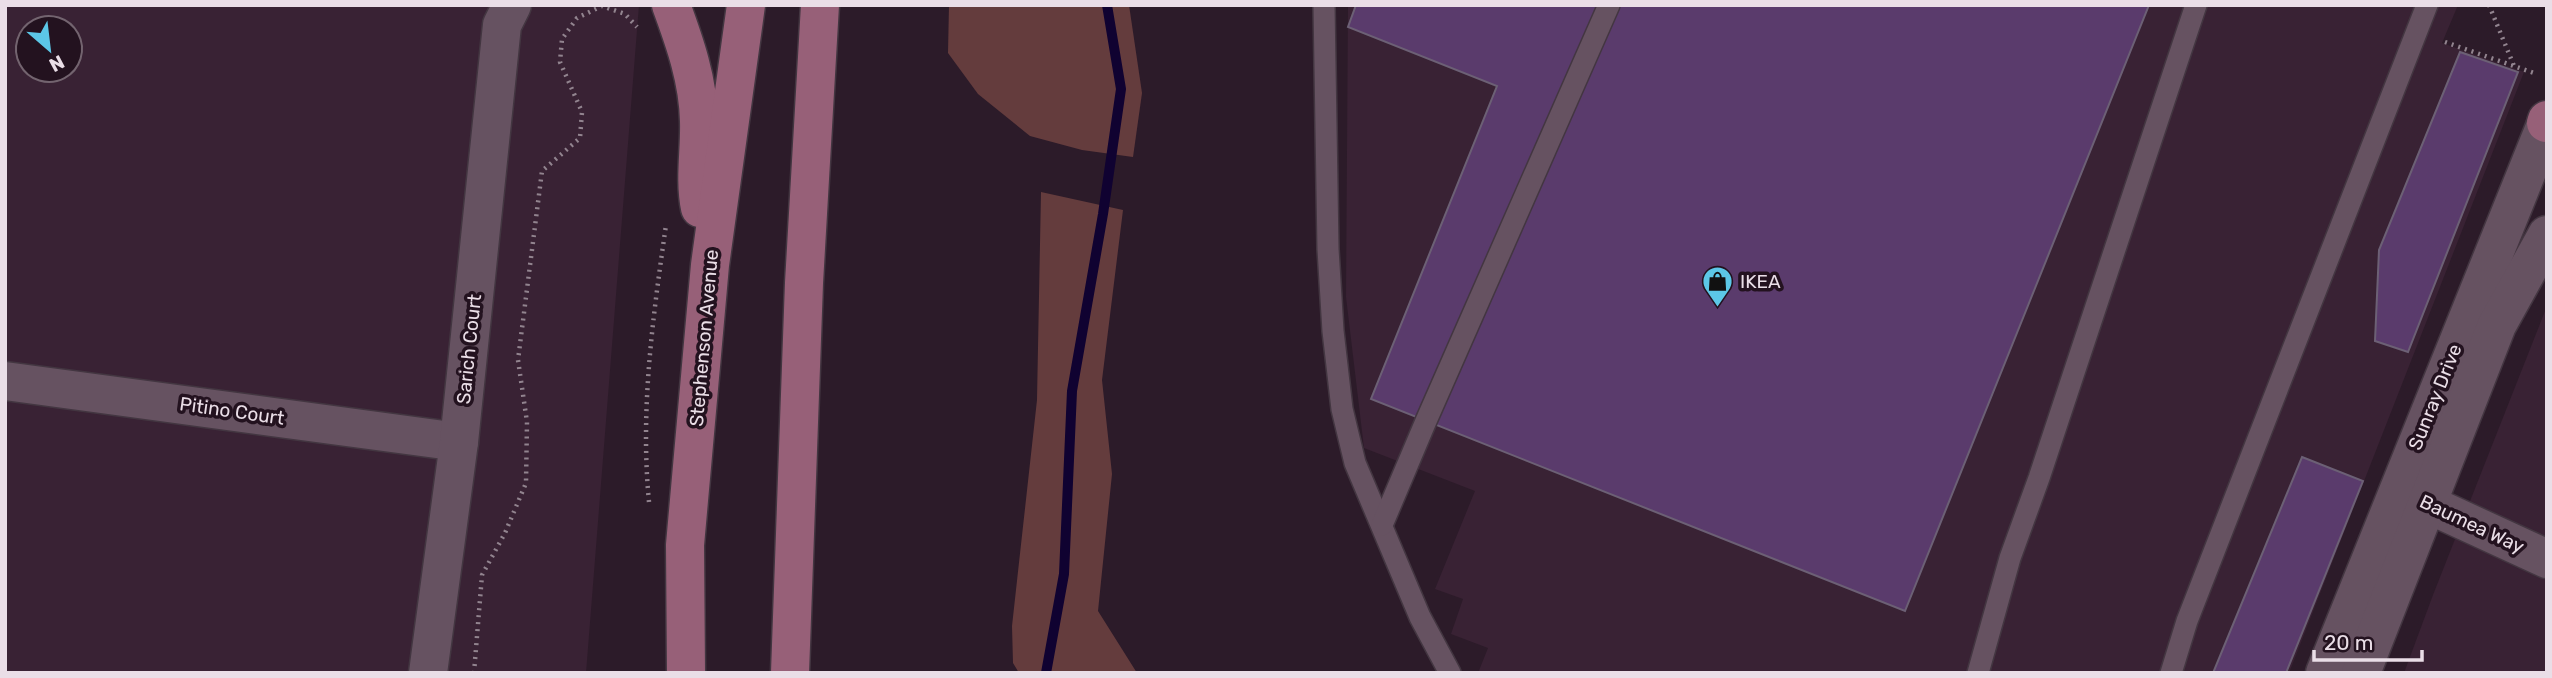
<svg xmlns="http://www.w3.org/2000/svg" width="2552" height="678" viewBox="0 0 2552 678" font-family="Rubik,sans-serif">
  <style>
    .built { fill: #392234; fill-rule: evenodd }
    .green { fill: #643c3d }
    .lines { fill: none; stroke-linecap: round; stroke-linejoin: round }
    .stream { stroke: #100231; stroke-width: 10 }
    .building { fill: #5a3b6c; stroke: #6c6075; stroke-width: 2 }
    .lane-casing { stroke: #433641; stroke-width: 24 }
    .street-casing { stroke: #433641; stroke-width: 41 }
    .primary-casing { stroke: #433641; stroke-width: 41 }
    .path { stroke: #92848f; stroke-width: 4.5; stroke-dasharray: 2 5; stroke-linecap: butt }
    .lane { stroke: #665261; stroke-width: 21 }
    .street { stroke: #665261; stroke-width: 38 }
    .primary { stroke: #976078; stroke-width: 38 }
    .labels { text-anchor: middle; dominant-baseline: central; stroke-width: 7; stroke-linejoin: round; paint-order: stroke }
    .poi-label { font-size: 19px; fill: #eadee7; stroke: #23121f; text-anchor: start }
    .street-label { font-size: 19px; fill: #eadee7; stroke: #23121f }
  </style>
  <rect width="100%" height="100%" fill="#2c1b29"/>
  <!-- built -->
  <g class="built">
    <path d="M5 5H639L586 673H5ZM28 28H70V70H28Z"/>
    <polygon points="1348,5 2458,5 2442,43 2524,72 2289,673 1478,673 1488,648 1451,634 1463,599 1435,589 1475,491 1364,448 1346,297"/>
    <polygon points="2547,306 2547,673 2404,673 2433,595"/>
  </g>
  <!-- green -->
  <g class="green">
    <polygon points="949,5 1129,5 1142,93 1133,157 1082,150 1030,136 978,94 948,53"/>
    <polygon points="1041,192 1123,210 1102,380 1112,474 1098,611 1137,673 1019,673 1013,663 1012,626 1037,400"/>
  </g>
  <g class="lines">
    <!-- stream -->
    <polyline class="stream" points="1046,673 1064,574 1072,391 1103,214 1121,89 1107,5"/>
  </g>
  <!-- building -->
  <g class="building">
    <polygon points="1356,5 2149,5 1905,611 1371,399 1497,86 1348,27"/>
    <polygon points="2460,52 2518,72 2408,352 2375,341 2379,250"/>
    <polygon points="2302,457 2363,481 2286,673 2213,673"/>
  </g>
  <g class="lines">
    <defs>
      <g id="lane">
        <polyline points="1324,5 1328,249 1333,331 1342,409 1355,463 1420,617 1450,673"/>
        <polyline points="1382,525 1426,421 1609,5"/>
        <polyline points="1978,673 2010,558 2039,478 2196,5"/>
        <polyline points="2171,673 2187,621 2427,5"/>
      </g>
      <g id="street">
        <polyline points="5,381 459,442"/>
        <polyline points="2406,494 2547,559"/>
        <polyline points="428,673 459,442 502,25 512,5"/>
        <polyline points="2325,673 2547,122"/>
        <polyline points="2361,673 2497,325 2547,235"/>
      </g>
      <g id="primary">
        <path d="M671 5C685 43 698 80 699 121 700 150 694 179 700 208"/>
        <polyline points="2546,123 2547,120"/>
        <polyline points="686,673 685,545 710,265 746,5"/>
        <polyline points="790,673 804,283 820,5"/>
      </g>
    </defs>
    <!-- lane casing -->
    <use href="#lane" class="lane-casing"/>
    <!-- street casing -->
    <use href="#street" class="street-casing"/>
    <!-- primary casing -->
    <use href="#primary" class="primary-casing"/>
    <!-- path -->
    <g class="path">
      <polyline points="2489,5 2514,66"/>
      <polyline points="2445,42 2534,73"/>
      <path d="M649 502C640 409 653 316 666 225"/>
      <polyline points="474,673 482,575 505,533 526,483 527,422 518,360 542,171 580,138 582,112 560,62 562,39 577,18 602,6 625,14 637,27"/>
    </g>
    <!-- lane -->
    <use href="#lane" class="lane"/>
    <!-- street -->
    <use href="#street" class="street"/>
    <!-- primary -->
    <use href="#primary" class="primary"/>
  </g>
  <!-- icons -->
  <defs>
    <symbol id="shop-pin" viewBox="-11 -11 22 30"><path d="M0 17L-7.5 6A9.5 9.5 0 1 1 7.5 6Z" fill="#5cc7e7" stroke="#23121f"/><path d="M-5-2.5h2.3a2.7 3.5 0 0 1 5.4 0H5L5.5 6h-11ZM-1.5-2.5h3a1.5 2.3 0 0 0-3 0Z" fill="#111"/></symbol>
  </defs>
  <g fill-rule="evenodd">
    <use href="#shop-pin" x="1700" y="264" width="35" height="47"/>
  </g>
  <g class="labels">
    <!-- poi labels -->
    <g class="poi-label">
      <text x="1740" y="281">IKEA</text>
    </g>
    <!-- street labels -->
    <g class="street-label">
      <text transform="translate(704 338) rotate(-85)">Stephenson Avenue</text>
      <text transform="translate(469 349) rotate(-84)">Sarich Court</text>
      <text transform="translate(2435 397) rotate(-68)">Sunray Drive</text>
      <text transform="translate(232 411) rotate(8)">Pitino Court</text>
      <text transform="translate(2472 524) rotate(25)">Baumea Way</text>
    </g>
  </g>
  <!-- border -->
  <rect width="2552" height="678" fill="none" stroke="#eadee7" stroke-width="14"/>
  <!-- north arrow -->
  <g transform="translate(49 49) rotate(152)"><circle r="33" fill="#23121f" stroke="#73646f" stroke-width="2"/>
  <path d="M0-5L12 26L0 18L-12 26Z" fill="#5cc7e7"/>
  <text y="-10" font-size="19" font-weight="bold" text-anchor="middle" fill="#eadee7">N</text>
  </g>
  <!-- scale -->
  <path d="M2314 650v10h108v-10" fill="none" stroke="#eadee7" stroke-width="3.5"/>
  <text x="2324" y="650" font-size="21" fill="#eadee7" stroke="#23121f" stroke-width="5" paint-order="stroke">20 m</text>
</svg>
